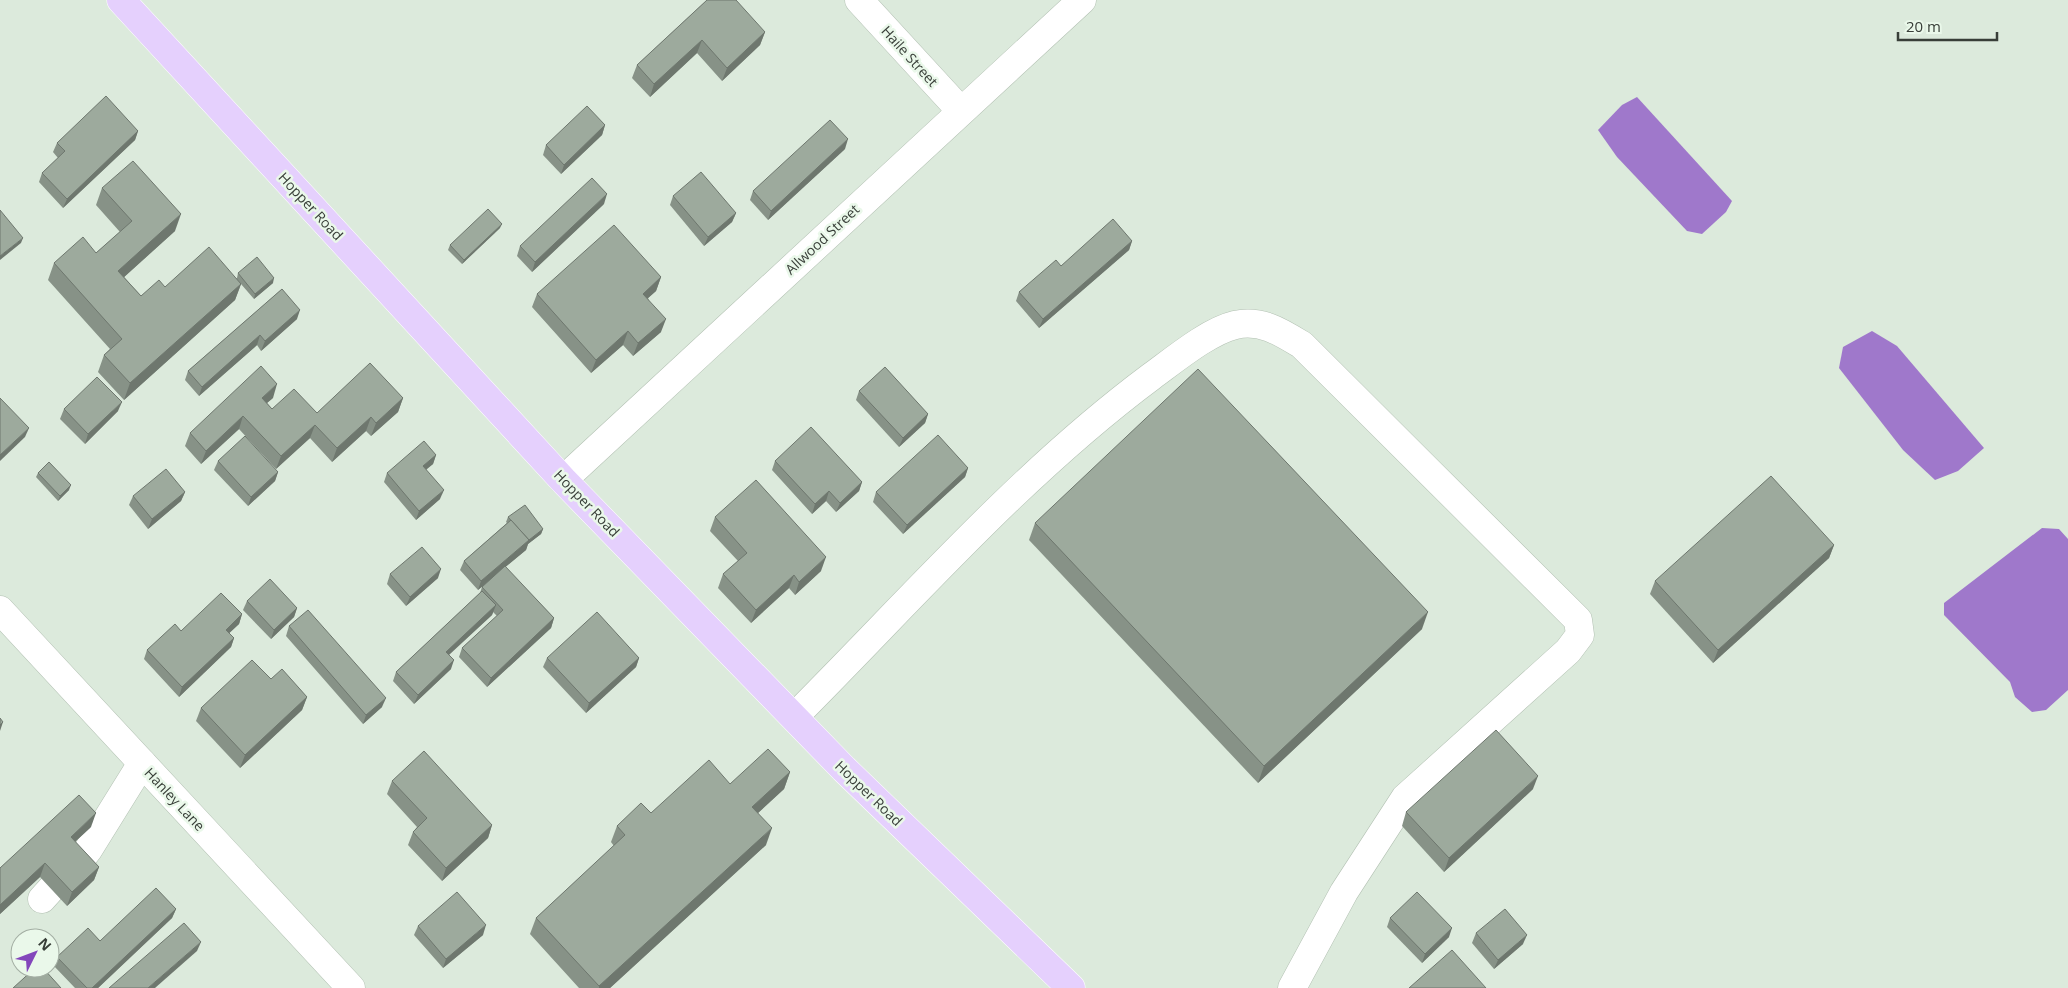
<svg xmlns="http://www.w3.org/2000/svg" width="2068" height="988" viewBox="0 0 2068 988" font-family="'Open Sans',sans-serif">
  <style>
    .water { fill: #9f78cb }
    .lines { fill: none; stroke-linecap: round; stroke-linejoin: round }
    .minor-casing { stroke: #b3c1b3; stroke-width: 29 }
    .major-casing { stroke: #fff; stroke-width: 29 }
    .minor { stroke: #fff; stroke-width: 28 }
    .major { stroke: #e5d0fd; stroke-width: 28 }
    .wall { fill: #879287 }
    .shaded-wall { fill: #6e776e }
    .building { fill: #9daa9d; stroke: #6e776e }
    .labels { text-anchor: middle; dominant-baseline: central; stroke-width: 5; stroke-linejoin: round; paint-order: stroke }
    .street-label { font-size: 14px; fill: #383e38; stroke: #eaf8ea }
  </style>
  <rect width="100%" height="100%" fill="#dceadc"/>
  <!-- water -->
  <g class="water">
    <polygon points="1637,97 1732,201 1726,212 1702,234 1687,231 1617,157 1598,130 1622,105"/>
    <polygon points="1872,331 1897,346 1984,448 1958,471 1935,480 1903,450 1839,368 1843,347"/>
    <polygon points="2042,528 2059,529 2068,539 2068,690 2046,710 2032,712 2015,697 2010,682 1944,615 1944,603"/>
  </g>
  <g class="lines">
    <defs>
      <g id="minor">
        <polyline points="859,0 961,111"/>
        <polyline points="563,480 1082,0"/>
        <polyline points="0,610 351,988"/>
        <path d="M794 717C910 601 1019 475 1152 376 1174 360 1209 331 1235 325 1261 319 1281 332 1302 345L1578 620 1580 635 1568 651 1405 798 1344 892 1292 988"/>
        <polyline points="78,863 88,850 142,763"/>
        <polyline points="42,899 51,889"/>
      </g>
      <polyline id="major" points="121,0 563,480 844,769 1071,988"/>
    </defs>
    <!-- minor casing -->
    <use href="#minor" class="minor-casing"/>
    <!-- major casing -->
    <use href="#major" class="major-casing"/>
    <!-- minor -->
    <use href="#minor" class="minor"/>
    <!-- major -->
    <use href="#major" class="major"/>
  </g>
  <!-- wall -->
  <g class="wall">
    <polygon points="707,0 765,32 760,45 722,81 697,53 650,97 632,78 637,65"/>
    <polygon points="605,125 602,135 561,174 543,155 546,145"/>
    <polygon points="138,131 135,140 63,208 39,182 42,173 58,158 53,152 57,143"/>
    <polygon points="845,149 768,220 750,200 753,191"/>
    <polygon points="102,188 175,231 124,277 141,296 165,287 237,278 238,273 273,283 254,299 241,284 235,300 124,400 98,372 104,355 110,349 48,280 54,263 96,253 120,232 96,205"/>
    <polygon points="673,196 736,213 732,222 704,246 670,205"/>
    <polygon points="604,204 532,272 517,256 520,246"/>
    <polygon points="500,228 462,264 448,250 450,245"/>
    <polygon points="1132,241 1129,250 1039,328 1016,301 1019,292 1061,266"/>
    <polygon points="661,277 656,291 648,298 661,332 633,356 623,345 591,373 532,307 537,294"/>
    <polygon points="282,289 297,319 261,351 257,345 199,396 185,380 188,371"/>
    <polygon points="859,391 928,414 925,423 899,447 856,400"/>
    <polygon points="273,398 267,403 272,409 317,413 403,398 398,412 371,436 366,431 332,462 310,438 276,469 239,429 201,464 185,446 190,433"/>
    <polygon points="64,409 118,411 85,444 60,419"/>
    <polygon points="436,455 433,464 426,469 440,499 416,520 384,482 387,473"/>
    <polygon points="218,461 278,472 275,481 248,506 214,470"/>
    <polygon points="775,461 862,482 859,491 836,512 826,501 812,514 772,470"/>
    <polygon points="968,468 965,477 903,534 873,502 876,492"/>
    <polygon points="38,473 69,490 58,501 36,477"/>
    <polygon points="185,492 181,501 148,529 129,505 133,496"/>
    <polygon points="508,517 543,529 541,534 528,544 526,550 505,567 554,618 551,628 487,687 459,657 462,648 497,616 493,612 492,615 449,655 451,669 414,704 393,681 396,672 480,593 482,587 490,580 478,590 460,570 464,561 507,523 506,522"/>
    <polygon points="715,517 821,571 795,595 789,588 751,623 718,588 723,574 738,561 710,531"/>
    <polygon points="1035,523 1422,629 1258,783 1029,540"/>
    <polygon points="1834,545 1829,558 1713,663 1650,594 1655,581"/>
    <polygon points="390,574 438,578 406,606 387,584"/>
    <polygon points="247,601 297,608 294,617 271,639 243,610"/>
    <polygon points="242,614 239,624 229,633 234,638 231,647 179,697 144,659 147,650 181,631"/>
    <polygon points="289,626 382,707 363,724 286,636"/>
    <polygon points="547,658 639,658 636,667 586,713 543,667"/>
    <polygon points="271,679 307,697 302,710 240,768 196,721 201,708"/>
    <polygon points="790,772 784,789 758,813 766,845 610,988 579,988 530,934 536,918 614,846 611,842 617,826 730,784"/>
    <polygon points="392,781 492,825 488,838 442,881 408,845 413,832 417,827 387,794"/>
    <polygon points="1533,789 1444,872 1402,826 1406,812"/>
    <polygon points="91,827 75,842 99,867 94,880 67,906 40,877 0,914 0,868"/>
    <polygon points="176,909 172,918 98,988 75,988 54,966 57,957 100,941"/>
    <polygon points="1390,918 1449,937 1422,963 1387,927"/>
    <polygon points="418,926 483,935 443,968 414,935"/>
    <polygon points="1476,933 1523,944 1494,969 1472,943"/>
  </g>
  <!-- shaded-wall -->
  <g class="shaded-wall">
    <polygon points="765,32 760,45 722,81 727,68"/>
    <polygon points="702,40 697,53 650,97 654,84"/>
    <polygon points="605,125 602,135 561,174 564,165"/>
    <polygon points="138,131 135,140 63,208 67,199"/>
    <polygon points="848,139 845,149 768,220 771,211"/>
    <polygon points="607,194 604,204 532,272 535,262"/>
    <polygon points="736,213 732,222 704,246 708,237"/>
    <polygon points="181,214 175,231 112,288 118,271"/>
    <polygon points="502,224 500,228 462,264 464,260"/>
    <polygon points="23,238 21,243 0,260 0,256"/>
    <polygon points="1132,241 1129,250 1039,328 1043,319"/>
    <polygon points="661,277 656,291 638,307 643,294"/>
    <polygon points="274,278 273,283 254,299 255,294"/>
    <polygon points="241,284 235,300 124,400 130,383"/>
    <polygon points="300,310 297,319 261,351 265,341"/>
    <polygon points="666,319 661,332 633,356 638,343"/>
    <polygon points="628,331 623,345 591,373 596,360"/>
    <polygon points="260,335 257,345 199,396 202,387"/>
    <polygon points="277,384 273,398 257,411 262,398"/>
    <polygon points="403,398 398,412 371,436 376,423"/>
    <polygon points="122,402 118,411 85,444 88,434"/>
    <polygon points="928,414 925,423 899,447 903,438"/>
    <polygon points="243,416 239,429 201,464 206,451"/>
    <polygon points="371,417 366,431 332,462 337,448"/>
    <polygon points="315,425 310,438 276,469 281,456"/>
    <polygon points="29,428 25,437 0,461 0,455"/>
    <polygon points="436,455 433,464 420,475 423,466"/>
    <polygon points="968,468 965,477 903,534 907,525"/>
    <polygon points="278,472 275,481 248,506 251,497"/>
    <polygon points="862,482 859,491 836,512 840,503"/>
    <polygon points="71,485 69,490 58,501 60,496"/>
    <polygon points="444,490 440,499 416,520 419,511"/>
    <polygon points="829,491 826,501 812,514 815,504"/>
    <polygon points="185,492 181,501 148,529 152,519"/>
    <polygon points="543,529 541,534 528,544 526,550 478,590 481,581 527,542"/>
    <polygon points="1834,545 1829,558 1713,663 1718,650"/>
    <polygon points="826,557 821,571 795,595 799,582"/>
    <polygon points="441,569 438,578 406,606 410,597"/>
    <polygon points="794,575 789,588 751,623 756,610"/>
    <polygon points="496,605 492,615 442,661 446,652"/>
    <polygon points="297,608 294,617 271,639 274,630"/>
    <polygon points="1428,612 1422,629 1258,783 1264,766"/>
    <polygon points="242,614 239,624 223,639 226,630"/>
    <polygon points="554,618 551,628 487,687 491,678"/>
    <polygon points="234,638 231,647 179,697 182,687"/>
    <polygon points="639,658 636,667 586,713 589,703"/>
    <polygon points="454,660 451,669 414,704 418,695"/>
    <polygon points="307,697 302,710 240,768 245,755"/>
    <polygon points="386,698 382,707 363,724 366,715"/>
    <polygon points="3,722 0,731 0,725"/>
    <polygon points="790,772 784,789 746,824 752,807"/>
    <polygon points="1538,776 1533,789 1444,872 1449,858"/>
    <polygon points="96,813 91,827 66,850 71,837"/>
    <polygon points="492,825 488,838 442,881 446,868"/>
    <polygon points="772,828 766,845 610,988 599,988 599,986"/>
    <polygon points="45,863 40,877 0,914 0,905"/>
    <polygon points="99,867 94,880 67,906 72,892"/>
    <polygon points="176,909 172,918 98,988 92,988"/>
    <polygon points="486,925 483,935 443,968 446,959"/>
    <polygon points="1452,928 1449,937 1422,963 1425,954"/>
    <polygon points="1527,935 1523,944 1494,969 1498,960"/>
    <polygon points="201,942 197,951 155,988 148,988"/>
  </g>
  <!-- building -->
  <g class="building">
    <polygon points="707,0 736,0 765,32 727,68 702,40 654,84 637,65"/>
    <polygon points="106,96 138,131 67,199 42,173 65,151 57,143"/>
    <polygon points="587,106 605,125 564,165 546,145"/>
    <polygon points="830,120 848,139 771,211 753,191"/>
    <polygon points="133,161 181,214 118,271 141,296 159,280 165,287 209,247 241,284 130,383 104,355 122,339 54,263 83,237 96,253 132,221 102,188"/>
    <polygon points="701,172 736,213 708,237 673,196"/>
    <polygon points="592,178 607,194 535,262 520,246"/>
    <polygon points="488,209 502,224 464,260 450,245"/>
    <polygon points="0,210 23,238 0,256"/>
    <polygon points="1113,219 1132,241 1043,319 1019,292 1056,260 1061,266"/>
    <polygon points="614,225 661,277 643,294 666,319 638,343 628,331 596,360 537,294"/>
    <polygon points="257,257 274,278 255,294 238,273"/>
    <polygon points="282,289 300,310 265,341 260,335 202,387 188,371"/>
    <polygon points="370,363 403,398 376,423 371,417 337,448 315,425 281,456 243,416 206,451 190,433 261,366 277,384 262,398 272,409 294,389 317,413"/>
    <polygon points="885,367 928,414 903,438 859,391"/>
    <polygon points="1198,369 1428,612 1264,766 1035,523"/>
    <polygon points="97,377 122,402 88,434 64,409"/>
    <polygon points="0,398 29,428 0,455"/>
    <polygon points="811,427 862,482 840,503 829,491 815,504 775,461"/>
    <polygon points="938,435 968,468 907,525 876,492"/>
    <polygon points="245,436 278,472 251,497 218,461"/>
    <polygon points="424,441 436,455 423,466 444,490 419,511 387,473"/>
    <polygon points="49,462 71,485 60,496 38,473"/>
    <polygon points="166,469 185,492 152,519 133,496"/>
    <polygon points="1771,476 1834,545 1718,650 1655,581"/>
    <polygon points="756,480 826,557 799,582 794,575 756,610 723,574 747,553 715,517"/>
    <polygon points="525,505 543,529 529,540 508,517"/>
    <polygon points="511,520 529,540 481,581 464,561"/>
    <polygon points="422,547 441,569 410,597 390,574"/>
    <polygon points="505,566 554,618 491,678 462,648 503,610 482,587"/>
    <polygon points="270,579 297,608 274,630 247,601"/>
    <polygon points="482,591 496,605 446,652 454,660 418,695 396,672"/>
    <polygon points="221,593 242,614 226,630 234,638 182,687 147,650 175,624 181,631"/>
    <polygon points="308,610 386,698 366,715 289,626"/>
    <polygon points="597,612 639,658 589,703 547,658"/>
    <polygon points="252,660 271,679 282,669 307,697 245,755 201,708"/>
    <polygon points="0,718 3,722 0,725"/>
    <polygon points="1496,730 1538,776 1449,858 1406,812"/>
    <polygon points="768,749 790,772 752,807 772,828 599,986 536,918 625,835 617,826 641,803 651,813 709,760 730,784"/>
    <polygon points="424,751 492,825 446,868 413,832 427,818 392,781"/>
    <polygon points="79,795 96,813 71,837 99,867 72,892 45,863 0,905 0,868"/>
    <polygon points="156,888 176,909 92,988 87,988 57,957 88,928 100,941"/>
    <polygon points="457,892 486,925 446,959 418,926"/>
    <polygon points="1417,892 1452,928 1425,954 1390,918"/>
    <polygon points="1505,909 1527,935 1498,960 1476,933"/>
    <polygon points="184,923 201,942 148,988 109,988"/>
    <polygon points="1452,950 1486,988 1409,988"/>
    <polygon points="35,968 43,968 61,988 13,988"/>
  </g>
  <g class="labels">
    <!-- street labels -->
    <g class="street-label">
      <text transform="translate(910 56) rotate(48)">Haile Street</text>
      <text transform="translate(311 206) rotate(47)">Hopper Road</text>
      <text transform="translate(822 239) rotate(-43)">Allwood Street</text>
      <text transform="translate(587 503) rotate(46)">Hopper Road</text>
      <text transform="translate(869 793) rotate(44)">Hopper Road</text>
      <text transform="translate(175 799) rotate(47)">Hanley Lane</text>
    </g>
  </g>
  <!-- north arrow -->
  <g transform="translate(35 953) rotate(48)"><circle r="24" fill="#eaf8ea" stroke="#a3aea3"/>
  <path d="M0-4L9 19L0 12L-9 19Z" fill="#8346bb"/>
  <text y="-8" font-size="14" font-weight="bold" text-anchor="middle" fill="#383e38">N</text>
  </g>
  <!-- scale -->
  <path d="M1898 32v8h99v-8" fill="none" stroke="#383e38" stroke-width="2.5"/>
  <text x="1906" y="32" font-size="15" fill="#383e38" stroke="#eaf8ea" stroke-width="4" paint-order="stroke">20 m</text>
</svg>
